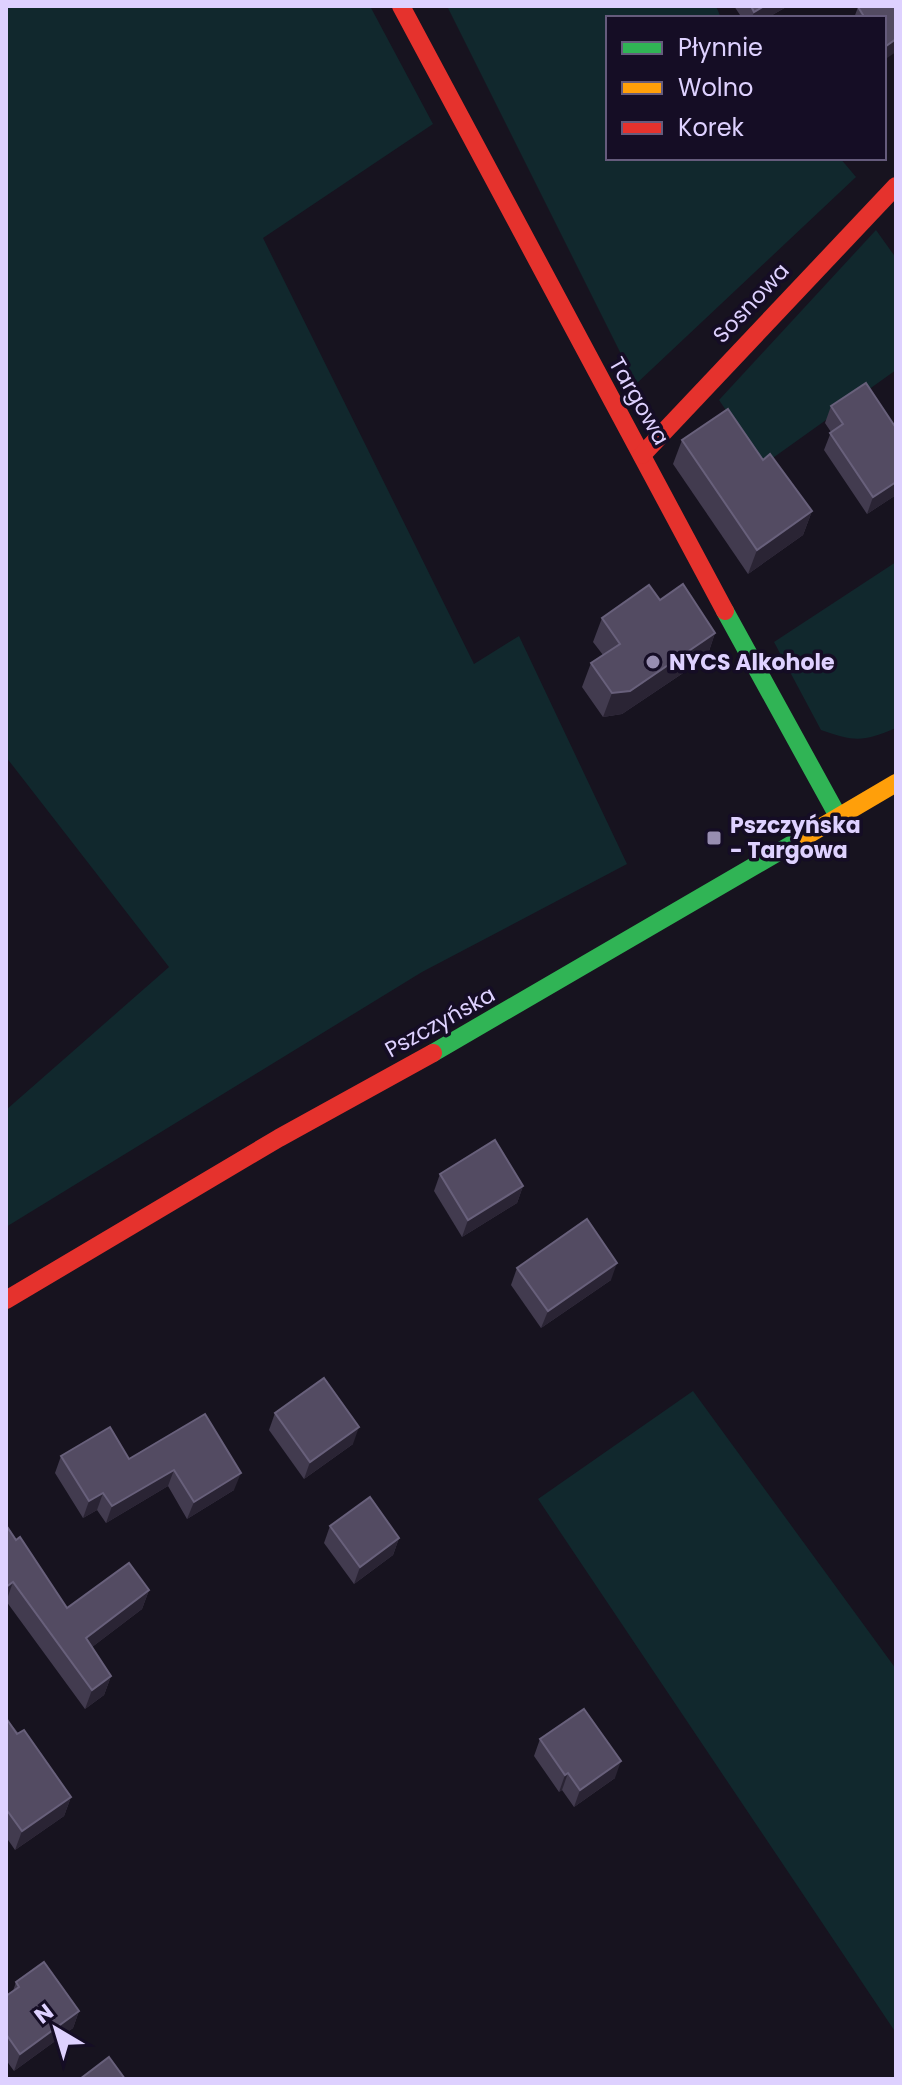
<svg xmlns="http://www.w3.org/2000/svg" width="902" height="2085" viewBox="0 0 902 2085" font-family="Poppins,sans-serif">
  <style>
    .green { fill: #11282d }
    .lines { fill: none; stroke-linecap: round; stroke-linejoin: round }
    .fast { stroke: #30b455; stroke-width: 18 }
    .slow { stroke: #ff9f0a; stroke-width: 18 }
    .jam { stroke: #e5322d; stroke-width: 18 }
    .wall { fill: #423b4f }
    .shaded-wall { fill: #2a2434 }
    .building { fill: #534b62; stroke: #68607b; stroke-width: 2 }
    .poi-dot { fill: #988eb1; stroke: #150d25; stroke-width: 3 }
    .labels { text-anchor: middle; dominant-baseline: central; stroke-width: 7; stroke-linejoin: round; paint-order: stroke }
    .street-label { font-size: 22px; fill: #ded1ff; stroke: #150d25 }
    .poi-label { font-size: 22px; font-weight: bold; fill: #ded1ff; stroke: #150d25; text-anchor: start }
  </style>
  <rect width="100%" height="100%" fill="#17131f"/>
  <!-- green -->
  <g class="green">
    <polygon points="6,6 370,6 433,124 263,238 474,664 519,636 627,864 422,972 6,1227 6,1110 169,967 6,757"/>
    <polygon points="447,6 716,6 721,18 608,18 608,158 840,158 856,177 636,384"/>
    <polygon points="876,230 896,258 896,370 763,465 719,400"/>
    <path d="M896 562V728C863 742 855 742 821 730L774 642Z"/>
    <polygon points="693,1391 896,1669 896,2033 538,1499"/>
  </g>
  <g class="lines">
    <!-- fast -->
    <g class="fast">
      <polyline points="725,611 839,818"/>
      <polyline points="433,1053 806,836"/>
    </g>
    <!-- slow -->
    <polyline class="slow" points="806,836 896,783"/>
    <!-- jam -->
    <g class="jam">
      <polyline points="401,6 725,611"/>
      <polyline points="642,455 896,186"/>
      <polyline points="6,1300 279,1138 433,1053"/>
    </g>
  </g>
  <!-- wall -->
  <g class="wall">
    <polygon points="734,6 788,6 767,18 742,18"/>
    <polygon points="896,6 884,60 884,18 854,18 858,7"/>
    <polygon points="831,406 896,495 867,514 824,450 831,432 825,423"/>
    <polygon points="682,440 763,460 812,511 803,535 748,574 673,464"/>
    <polygon points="660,600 715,633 707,657 622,714 603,717 582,687 591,663 603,655 593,642 602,618"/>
    <polygon points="440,1174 523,1186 517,1203 462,1237 434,1191"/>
    <polygon points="517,1268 611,1280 541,1328 511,1285"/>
    <polygon points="275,1413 353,1444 304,1479 269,1430"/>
    <polygon points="205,1414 234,1490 187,1519 168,1486 106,1523 97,1510 83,1518 55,1473 61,1456 129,1459"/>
    <polygon points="330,1526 399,1538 393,1555 354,1584 324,1543"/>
    <polygon points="16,1540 67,1608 149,1590 142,1609 92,1647 111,1676 104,1695 85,1709 6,1601"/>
    <polygon points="6,1718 71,1797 64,1816 15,1850 6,1837"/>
    <polygon points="540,1739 615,1778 574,1807 562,1790 559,1792 534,1756"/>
    <polygon points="16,1982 79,2011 73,2028 14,2071 6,2060 6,1996 13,1991"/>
  </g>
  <!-- shaded-wall -->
  <g class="shaded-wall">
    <polygon points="764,6 788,6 767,18 752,18 754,12"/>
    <polygon points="896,39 896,52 884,60 884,52 886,46"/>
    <polygon points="896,482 896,495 867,514 873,497"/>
    <polygon points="812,511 803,535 748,574 757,550"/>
    <polygon points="715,633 707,657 622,714 603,717 612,693"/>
    <polygon points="523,1186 517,1203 462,1237 468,1220"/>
    <polygon points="617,1263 611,1280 541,1328 548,1311"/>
    <polygon points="359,1427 353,1444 304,1479 310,1462"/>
    <polygon points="174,1470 168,1486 106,1523 112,1506"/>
    <polygon points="241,1473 234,1490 187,1519 194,1502"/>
    <polygon points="103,1493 97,1510 83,1518 89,1501"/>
    <polygon points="399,1538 393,1555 354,1584 360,1567"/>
    <polygon points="13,1582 6,1602 6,1587"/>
    <polygon points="149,1590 142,1609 79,1657 86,1638"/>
    <polygon points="111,1676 104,1695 85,1709 92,1690"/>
    <polygon points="621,1761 615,1778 574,1807 580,1790"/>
    <polygon points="568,1773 562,1790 559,1792 565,1775"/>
    <polygon points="71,1797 64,1816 15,1850 22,1831"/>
    <polygon points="79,2011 73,2028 14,2071 20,2054"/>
  </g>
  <!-- building -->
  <g class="building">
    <polygon points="751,6 764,6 754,12"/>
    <polygon points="859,6 896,6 896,39 886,46 884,43 884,18 865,18 858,7"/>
    <polygon points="866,383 896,428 896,482 873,497 830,433 843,424 831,406"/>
    <polygon points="728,409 763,460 770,454 812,511 757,550 682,440"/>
    <polygon points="683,584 715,633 630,691 612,693 591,663 620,644 602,618 649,585 660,600"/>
    <polygon points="495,1140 523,1186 468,1220 440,1174"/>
    <polygon points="587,1219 617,1263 548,1311 517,1268"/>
    <polygon points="324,1378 359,1427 310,1462 275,1413"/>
    <polygon points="205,1414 241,1473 194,1502 174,1470 112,1506 103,1493 89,1501 61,1456 110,1427 129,1459"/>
    <polygon points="370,1497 399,1538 360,1567 330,1526"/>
    <polygon points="6,1525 16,1540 20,1537 67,1608 129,1563 149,1590 86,1638 111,1676 92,1690 13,1582 6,1587"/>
    <polygon points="584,1709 621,1761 580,1790 568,1773 565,1775 540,1739"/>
    <polygon points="6,1718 17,1734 24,1730 71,1797 22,1831 6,1809"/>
    <polygon points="44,1962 79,2011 20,2054 6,2034 6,1996 19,1987 16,1982"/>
    <polygon points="109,2057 125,2079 80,2079"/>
  </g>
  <!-- markers -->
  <g class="poi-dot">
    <circle cx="653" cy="662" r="8"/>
    <rect x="706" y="830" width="16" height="16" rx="4"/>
  </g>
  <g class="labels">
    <!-- street labels -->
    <g class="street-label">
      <text transform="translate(751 303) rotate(-47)">Sosnowa</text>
      <text transform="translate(639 401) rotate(60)">Targowa</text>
      <text transform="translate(440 1022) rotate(-29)">Pszczyńska</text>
    </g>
    <!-- poi labels -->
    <g class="poi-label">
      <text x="669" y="662">NYCS Alkohole</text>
      <text x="730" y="825">Pszczyńska<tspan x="730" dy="25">- Targowa</tspan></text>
    </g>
  </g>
  <!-- border -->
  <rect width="902" height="2085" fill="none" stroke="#ded1ff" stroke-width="16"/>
  <!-- legend -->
  <rect x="606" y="16" width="280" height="144" fill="#150d25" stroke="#655b7c" stroke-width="2"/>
  <rect x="622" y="42" width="40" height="12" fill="#30b455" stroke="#655b7c" stroke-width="2"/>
  <text x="678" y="56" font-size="24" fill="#ded1ff">Płynnie</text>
  <rect x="622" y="82" width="40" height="12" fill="#ff9f0a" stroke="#655b7c" stroke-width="2"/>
  <text x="678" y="96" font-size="24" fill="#ded1ff">Wolno</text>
  <rect x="622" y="122" width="40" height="12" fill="#e5322d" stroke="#655b7c" stroke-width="2"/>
  <text x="678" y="136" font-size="24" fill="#ded1ff">Korek</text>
  <!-- north arrow -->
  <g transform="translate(56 2029) rotate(322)" stroke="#150d25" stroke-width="6" paint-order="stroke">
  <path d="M0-6L14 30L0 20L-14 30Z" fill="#ded1ff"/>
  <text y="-12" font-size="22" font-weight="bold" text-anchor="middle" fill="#ded1ff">N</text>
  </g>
</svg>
